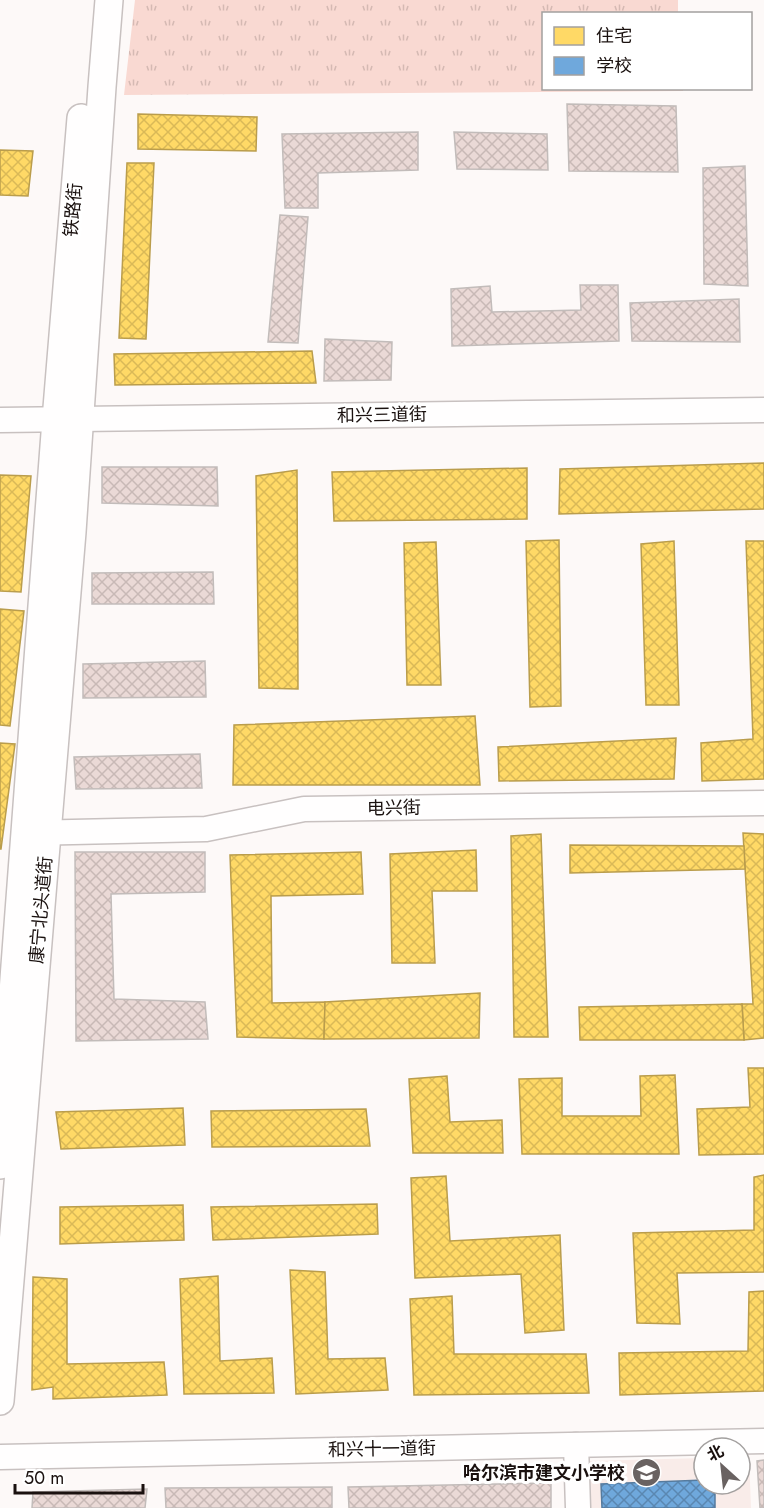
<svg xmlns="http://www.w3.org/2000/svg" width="764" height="1508" viewBox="0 0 764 1508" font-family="Jost,'Noto Sans SC',sans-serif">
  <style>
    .built { fill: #f9ece9 }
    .park { fill: url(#park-tufts) }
    .homes { fill: url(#homes-cross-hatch); stroke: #ba9d4c; stroke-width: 1.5 }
    .schools { fill: url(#schools-cross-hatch); stroke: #567b9e; stroke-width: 1.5 }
    .building { fill: url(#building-cross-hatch); stroke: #c2bcba; stroke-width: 1.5 }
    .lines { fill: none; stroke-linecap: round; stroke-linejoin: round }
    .tertiary-casing { stroke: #c8c1c0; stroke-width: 27 }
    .secondary-casing { stroke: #c8c1c0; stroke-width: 30 }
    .tertiary { stroke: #fffefe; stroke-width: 24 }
    .secondary { stroke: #fffefe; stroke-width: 27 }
    .labels { text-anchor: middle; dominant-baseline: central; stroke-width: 6; stroke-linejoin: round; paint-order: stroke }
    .street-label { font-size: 18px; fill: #1a110f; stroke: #fff }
    .poi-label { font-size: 18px; font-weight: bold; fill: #1a110f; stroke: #fff; text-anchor: end }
  </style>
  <defs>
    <pattern id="park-tufts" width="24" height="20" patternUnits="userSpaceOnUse" patternTransform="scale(1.5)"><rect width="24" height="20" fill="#f9d9d2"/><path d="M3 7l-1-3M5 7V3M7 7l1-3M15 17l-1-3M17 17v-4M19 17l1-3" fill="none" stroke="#d5b9b3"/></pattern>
    <pattern id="homes-cross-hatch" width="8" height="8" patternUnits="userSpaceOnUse" patternTransform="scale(1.5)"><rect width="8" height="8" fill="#ffd966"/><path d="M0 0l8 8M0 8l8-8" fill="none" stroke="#dab957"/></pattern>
    <pattern id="schools-cross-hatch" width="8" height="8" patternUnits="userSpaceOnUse" patternTransform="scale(1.5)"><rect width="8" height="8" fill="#6fa8dc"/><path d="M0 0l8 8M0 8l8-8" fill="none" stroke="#5a87b1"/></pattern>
    <pattern id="building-cross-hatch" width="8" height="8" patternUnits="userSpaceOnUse" patternTransform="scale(1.5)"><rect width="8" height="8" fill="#ead9d6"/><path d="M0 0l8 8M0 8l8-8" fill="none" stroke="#c8b9b6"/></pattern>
  </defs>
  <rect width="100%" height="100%" fill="#fdf9f8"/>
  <!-- built -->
  <polygon class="built" points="749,1456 751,1508 590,1508 589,1461 704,1458 704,1484 740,1484 740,1457"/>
  <!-- park -->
  <polygon class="park" points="135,0 678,0 678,13 544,14 544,88 683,88 683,91 124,95"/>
  <!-- homes -->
  <g class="homes">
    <polygon points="138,114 257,117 256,151 138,149"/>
    <polygon points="0,150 33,151 28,196 0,195"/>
    <polygon points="127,163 154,163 146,339 119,338"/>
    <polygon points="312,351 316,383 115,385 114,354"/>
    <polygon points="764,463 764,509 559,514 560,469"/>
    <polygon points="527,468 527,519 334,521 332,472"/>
    <polygon points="297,470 298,689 259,688 256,476"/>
    <polygon points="0,475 31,476 21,592 0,591"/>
    <polygon points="559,540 561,706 530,707 526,541"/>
    <polygon points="674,541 679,705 646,705 641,544"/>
    <polygon points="746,541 764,541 764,779 702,781 701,743 753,739"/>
    <polygon points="436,542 441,685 407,685 404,543"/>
    <polygon points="0,609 24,611 10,726 0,725"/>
    <polygon points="475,716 480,785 233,785 234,725"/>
    <polygon points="676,738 674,779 499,781 498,747"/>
    <polygon points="0,743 15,744 1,849 0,849"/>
    <polygon points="743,833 764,834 764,1038 744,1040 742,1004 753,1004"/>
    <polygon points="541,834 548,1037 514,1037 511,836"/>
    <polygon points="570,845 744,846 745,869 570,873"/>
    <polygon points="476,850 477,891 432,891 435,963 392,963 390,854"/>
    <polygon points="361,852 363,894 271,896 272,1003 325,1002 324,1039 237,1037 230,855"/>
    <polygon points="480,993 479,1038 324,1039 325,1002"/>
    <polygon points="742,1004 744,1040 580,1040 579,1007"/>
    <polygon points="748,1068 764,1068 764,1154 699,1155 697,1109 750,1107"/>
    <polygon points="675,1075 679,1154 522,1154 519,1079 562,1078 562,1116 641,1116 640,1076"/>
    <polygon points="447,1076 450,1122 502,1120 503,1153 413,1153 409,1079"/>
    <polygon points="183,1108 185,1145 61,1149 56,1112"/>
    <polygon points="366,1109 370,1146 212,1147 211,1111"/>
    <polygon points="764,1175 764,1272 677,1273 680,1324 637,1323 633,1233 754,1230 754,1177"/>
    <polygon points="446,1176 450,1241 560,1235 564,1330 525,1333 521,1274 415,1278 411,1178"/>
    <polygon points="377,1204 378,1234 213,1240 211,1207"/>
    <polygon points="183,1205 184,1240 60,1244 60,1207"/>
    <polygon points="290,1270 325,1272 328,1359 385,1358 388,1390 296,1394"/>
    <polygon points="218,1276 220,1361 272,1358 274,1393 184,1394 180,1279"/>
    <polygon points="33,1277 67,1279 67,1364 164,1362 167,1395 53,1399 53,1387 32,1390"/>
    <polygon points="764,1291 764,1391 620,1395 619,1353 748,1351 749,1292"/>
    <polygon points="452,1296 454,1354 586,1354 589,1393 414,1395 410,1299"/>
  </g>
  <!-- schools -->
  <polygon class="schools" points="704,1480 704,1484 715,1484 715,1508 602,1508 601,1484"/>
  <!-- building -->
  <g class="building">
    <polygon points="567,104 676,106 678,172 569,171"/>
    <polygon points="418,132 418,170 318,173 318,208 285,208 282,134"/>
    <polygon points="454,132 547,134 548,170 457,169"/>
    <polygon points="745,166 748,286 704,284 703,168"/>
    <polygon points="280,215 308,217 298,343 268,342"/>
    <polygon points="580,285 618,285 619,341 452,346 451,289 490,286 492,312 581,310"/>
    <polygon points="739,299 740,342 632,341 630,303"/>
    <polygon points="325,339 392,342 391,380 324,381"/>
    <polygon points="102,467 217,467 218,506 102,503"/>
    <polygon points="213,572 214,604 92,604 92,573"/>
    <polygon points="205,661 206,697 83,698 83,664"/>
    <polygon points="200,754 202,788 76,789 74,757"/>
    <polygon points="75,852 205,852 205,892 111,894 114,999 205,1002 208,1039 76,1041"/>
    <polygon points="764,1460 764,1508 760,1508 757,1461"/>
    <polygon points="551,1483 551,1508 349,1508 348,1487"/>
    <polygon points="332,1487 332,1508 166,1508 165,1488"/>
    <polygon points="147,1489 145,1508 32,1508 33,1492"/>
  </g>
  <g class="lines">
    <defs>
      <g id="tertiary">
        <polyline points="0,420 764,410"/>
        <polyline points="28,833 206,829 304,809 764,803"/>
        <polyline points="576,1445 578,1508"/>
        <polyline points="0,1457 764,1441"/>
      </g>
      <g id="secondary">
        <polyline points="0,1165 56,420 81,118"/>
        <polyline points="0,1401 72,532 102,87 109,0"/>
      </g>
    </defs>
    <!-- tertiary casing -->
    <use href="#tertiary" class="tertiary-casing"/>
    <!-- secondary casing -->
    <use href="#secondary" class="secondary-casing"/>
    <!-- tertiary -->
    <use href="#tertiary" class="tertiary"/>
    <!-- secondary -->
    <use href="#secondary" class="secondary"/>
  </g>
  <!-- icons -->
  <defs>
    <symbol id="school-disc" viewBox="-11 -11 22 22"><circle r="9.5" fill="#696261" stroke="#fff"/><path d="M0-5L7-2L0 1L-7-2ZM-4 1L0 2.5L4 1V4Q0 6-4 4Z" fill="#fff"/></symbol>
  </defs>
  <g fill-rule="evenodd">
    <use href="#school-disc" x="630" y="1456" width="33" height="33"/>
  </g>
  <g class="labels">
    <!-- street labels -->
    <g class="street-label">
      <text transform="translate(73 210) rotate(-85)">铁路街</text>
      <text transform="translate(382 415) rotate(-1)">和兴三道街</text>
      <text transform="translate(394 808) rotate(-1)">电兴街</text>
      <text transform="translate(41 910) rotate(-85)">康宁北头道街</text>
      <text transform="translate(382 1449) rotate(-1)">和兴十一道街</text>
    </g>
    <!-- poi labels -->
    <g class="poi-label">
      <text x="625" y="1473">哈尔滨市建文小学校</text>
    </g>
  </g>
  <!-- legend -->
  <rect x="542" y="12" width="210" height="78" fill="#ffffff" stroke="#a3a09f" stroke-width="1.5"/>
  <rect x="554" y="27" width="30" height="18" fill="#ffd966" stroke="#a3a09f" stroke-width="1.5"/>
  <text x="596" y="42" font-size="18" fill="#1a110f">住宅</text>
  <rect x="554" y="57" width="30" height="18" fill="#6fa8dc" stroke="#a3a09f" stroke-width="1.5"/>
  <text x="596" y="72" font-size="18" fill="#1a110f">学校</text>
  <!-- north arrow -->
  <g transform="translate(722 1466) rotate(333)"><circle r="28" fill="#ffffff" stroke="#a3a09f" stroke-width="1.5"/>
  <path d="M0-4.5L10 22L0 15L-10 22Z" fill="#696261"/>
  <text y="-9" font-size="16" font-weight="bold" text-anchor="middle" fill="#1a110f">北</text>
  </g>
  <!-- scale -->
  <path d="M15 1484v9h128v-9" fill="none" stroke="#1a110f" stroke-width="3"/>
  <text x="24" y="1484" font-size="18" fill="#1a110f" stroke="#ffffff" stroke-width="4.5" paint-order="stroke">50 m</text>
</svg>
